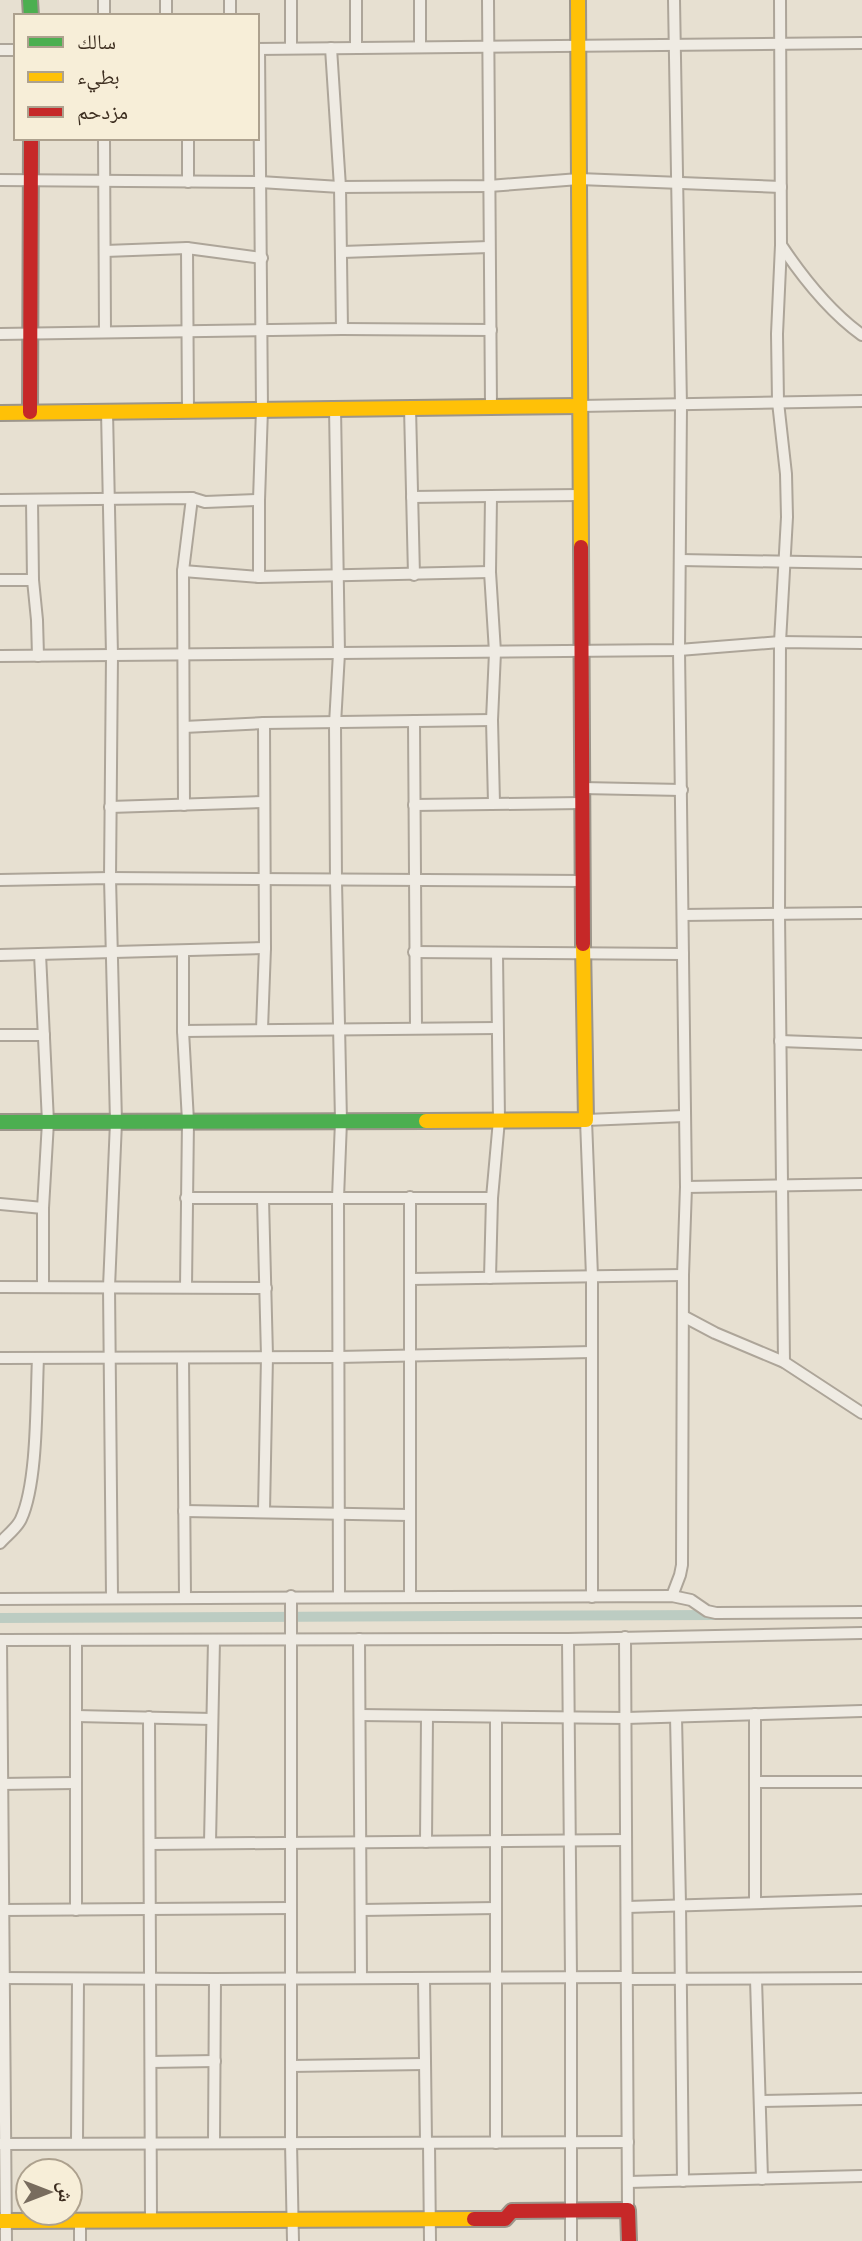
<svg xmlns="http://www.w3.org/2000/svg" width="862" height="2241" viewBox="0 0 862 2241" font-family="Merriweather,'Noto Naskh Arabic',serif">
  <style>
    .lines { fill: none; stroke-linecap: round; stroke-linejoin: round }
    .canal { stroke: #bcccc2; stroke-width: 10 }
    .street-casing { stroke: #ada599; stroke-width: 14 }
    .fast-casing { stroke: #9c958a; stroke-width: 18 }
    .slow-casing { stroke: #9c958a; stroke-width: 18 }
    .jam-casing { stroke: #9c958a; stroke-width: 18 }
    .street { stroke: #efebe3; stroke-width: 10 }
    .fast { stroke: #4caf50; stroke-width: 14 }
    .slow { stroke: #ffc107; stroke-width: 14 }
    .jam { stroke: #c62828; stroke-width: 14 }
  </style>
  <rect width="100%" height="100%" fill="#e7e0d1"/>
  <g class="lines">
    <!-- canal -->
    <polyline class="canal" points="0,1618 717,1615"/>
    <defs>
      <g id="street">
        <polyline points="104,0 104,16"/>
        <polyline points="166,0 166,16"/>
        <polyline points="230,0 230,16"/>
        <polyline points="291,0 291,48"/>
        <polyline points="356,0 356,47"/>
        <polyline points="420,0 420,47"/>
        <polyline points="488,0 491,406"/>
        <polyline points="780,0 781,245 777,334 778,402 786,474 787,517 780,642 779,914 784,1362"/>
        <polyline points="331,48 340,187 342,329"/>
        <polyline points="257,49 862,43"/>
        <polyline points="259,49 262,409 259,500 259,577"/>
        <polyline points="0,50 16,50"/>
        <polyline points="104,138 105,332"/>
        <polyline points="188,138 188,182"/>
        <polyline points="0,180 260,182 340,187 489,186 579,179 781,187"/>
        <path d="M781 245C803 278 830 312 862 335"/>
        <polyline points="187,248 188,410"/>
        <polyline points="105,251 187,248 262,258"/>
        <polyline points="342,252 489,247"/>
        <polyline points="0,334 342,329 491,330"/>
        <polyline points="580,406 862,401"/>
        <polyline points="335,408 339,653 335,724 336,881 341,1121 338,1198 339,1596"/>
        <polyline points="410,408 414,575"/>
        <polyline points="107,411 112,655 110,878 116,1122 109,1287 112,1597"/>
        <polyline points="412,497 580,495"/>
        <polyline points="491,497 490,572 495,652 492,720 494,803"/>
        <polyline points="0,500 192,498 205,502 259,500"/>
        <polyline points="32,500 33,580 37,620 38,656"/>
        <polyline points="680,560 862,563"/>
        <polyline points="183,571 259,577 490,572"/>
        <polyline points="0,580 33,580"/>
        <polyline points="0,656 679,650 780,642 862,643"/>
        <polyline points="414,721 416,1028"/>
        <polyline points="184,727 264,723 492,720"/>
        <polyline points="582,788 682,790"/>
        <polyline points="184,805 183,571 192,498"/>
        <polyline points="414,805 582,803"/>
        <polyline points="110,807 264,802"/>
        <polyline points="0,880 110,878 582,881"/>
        <polyline points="683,915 862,913"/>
        <polyline points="183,952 183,1031 188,1121 186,1287"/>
        <polyline points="414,952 683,954"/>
        <polyline points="40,954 48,1122 43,1208 43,1287"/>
        <polyline points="0,955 265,948"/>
        <polyline points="262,1029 265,948 264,723"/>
        <polyline points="183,1031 497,1028"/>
        <polyline points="0,1035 44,1035"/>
        <polyline points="780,1041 862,1044"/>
        <polyline points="686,1187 862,1184"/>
        <polyline points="186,1198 492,1198"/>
        <polyline points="263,1199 267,1356 264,1511"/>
        <polyline points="0,1204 43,1208"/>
        <polyline points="490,1278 492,1198 499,1120 497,953"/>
        <polyline points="411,1279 683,1275"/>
        <polyline points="0,1287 266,1288"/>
        <polyline points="683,1316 715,1333 784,1362 862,1413"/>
        <polyline points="0,1358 338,1357 592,1352"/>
        <polyline points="183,1358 185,1597"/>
        <polyline points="184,1511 409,1515"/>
        <path d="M0 1543C7 1535 17 1528 21 1519 38 1482 36 1400 38 1358"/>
        <polyline points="291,1596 291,2143 293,2241"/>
        <polyline points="672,1596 680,1575 682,1565 683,1275 686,1187 679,650 681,406 674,0"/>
        <polyline points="410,1597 410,1197"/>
        <polyline points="592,1597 592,1276 586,1120 684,1116"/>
        <polyline points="0,1599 672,1596 691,1600 707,1611 716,1613 862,1612"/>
        <polyline points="625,1637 628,2210"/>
        <polyline points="359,1639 361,1978"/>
        <polyline points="568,1639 571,1976 571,2241"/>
        <polyline points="0,1640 568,1639 862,1633"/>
        <polyline points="1,1640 6,2241"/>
        <polyline points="76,1640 76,1910"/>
        <polyline points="755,1714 755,1902"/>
        <polyline points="360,1715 626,1718 862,1711"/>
        <polyline points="76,1716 212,1719"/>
        <polyline points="149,1717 151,2220"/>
        <polyline points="496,1717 496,2143"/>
        <polyline points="676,1717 680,1904 683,2181"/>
        <polyline points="755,1782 862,1782"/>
        <polyline points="0,1784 75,1783"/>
        <polyline points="426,1842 427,1716"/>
        <polyline points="210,1843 214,1640"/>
        <polyline points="150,1844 626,1840"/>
        <polyline points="627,1907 862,1900"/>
        <polyline points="3,1910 291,1908"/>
        <polyline points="361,1910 496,1908"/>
        <polyline points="0,1978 215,1979 627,1977"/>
        <polyline points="424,1978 426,2143"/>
        <polyline points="627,1979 862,1978"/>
        <polyline points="756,1979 762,2179"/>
        <polyline points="151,2062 215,2061"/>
        <polyline points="291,2066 424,2064"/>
        <polyline points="760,2101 862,2099"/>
        <polyline points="77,2143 78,1979"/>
        <polyline points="214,2143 215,1979"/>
        <polyline points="429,2143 430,2241"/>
        <polyline points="0,2144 628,2142"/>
        <polyline points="628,2182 862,2176"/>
        <polyline points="80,2221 80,2241"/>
      </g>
      <g id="fast">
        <polyline points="30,0 31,16"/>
        <polyline points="0,1122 426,1121"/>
      </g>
      <g id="slow">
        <polyline points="578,0 581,547"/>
        <polyline points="0,413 580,406"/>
        <polyline points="426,1121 586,1120 583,944"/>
        <polyline points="0,2221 474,2219"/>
      </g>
      <g id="jam">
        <polyline points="30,412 31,138"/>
        <polyline points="581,547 583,944"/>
        <polyline points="474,2219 505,2219 512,2211 628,2210 629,2241"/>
      </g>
    </defs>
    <!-- street casing -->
    <use href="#street" class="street-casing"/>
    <!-- fast casing -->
    <use href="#fast" class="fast-casing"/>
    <!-- slow casing -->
    <use href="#slow" class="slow-casing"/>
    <!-- jam casing -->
    <use href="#jam" class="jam-casing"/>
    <!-- street -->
    <use href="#street" class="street"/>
    <!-- fast -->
    <use href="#fast" class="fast"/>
    <!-- slow -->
    <use href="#slow" class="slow"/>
    <!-- jam -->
    <use href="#jam" class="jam"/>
  </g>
  <!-- legend -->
  <rect x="14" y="14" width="245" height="126" fill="#f7eed8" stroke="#ada18e" stroke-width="2"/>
  <rect x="28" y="37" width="35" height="10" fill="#4caf50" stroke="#ada18e" stroke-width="2"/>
  <text x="77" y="49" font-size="21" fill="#3d2e20">سالك</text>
  <rect x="28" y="72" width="35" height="10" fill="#ffc107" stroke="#ada18e" stroke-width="2"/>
  <text x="77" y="84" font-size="21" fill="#3d2e20">بطيء</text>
  <rect x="28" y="107" width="35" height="10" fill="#c62828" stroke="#ada18e" stroke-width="2"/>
  <text x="77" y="119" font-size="21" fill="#3d2e20">مزدحم</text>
  <!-- north arrow -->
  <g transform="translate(49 2192) rotate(90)"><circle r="33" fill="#f7eed8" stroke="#ada18e" stroke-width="2"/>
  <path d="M0-5L12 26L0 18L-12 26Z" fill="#786c5e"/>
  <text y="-10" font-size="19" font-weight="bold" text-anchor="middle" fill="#3d2e20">ش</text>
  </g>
</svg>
